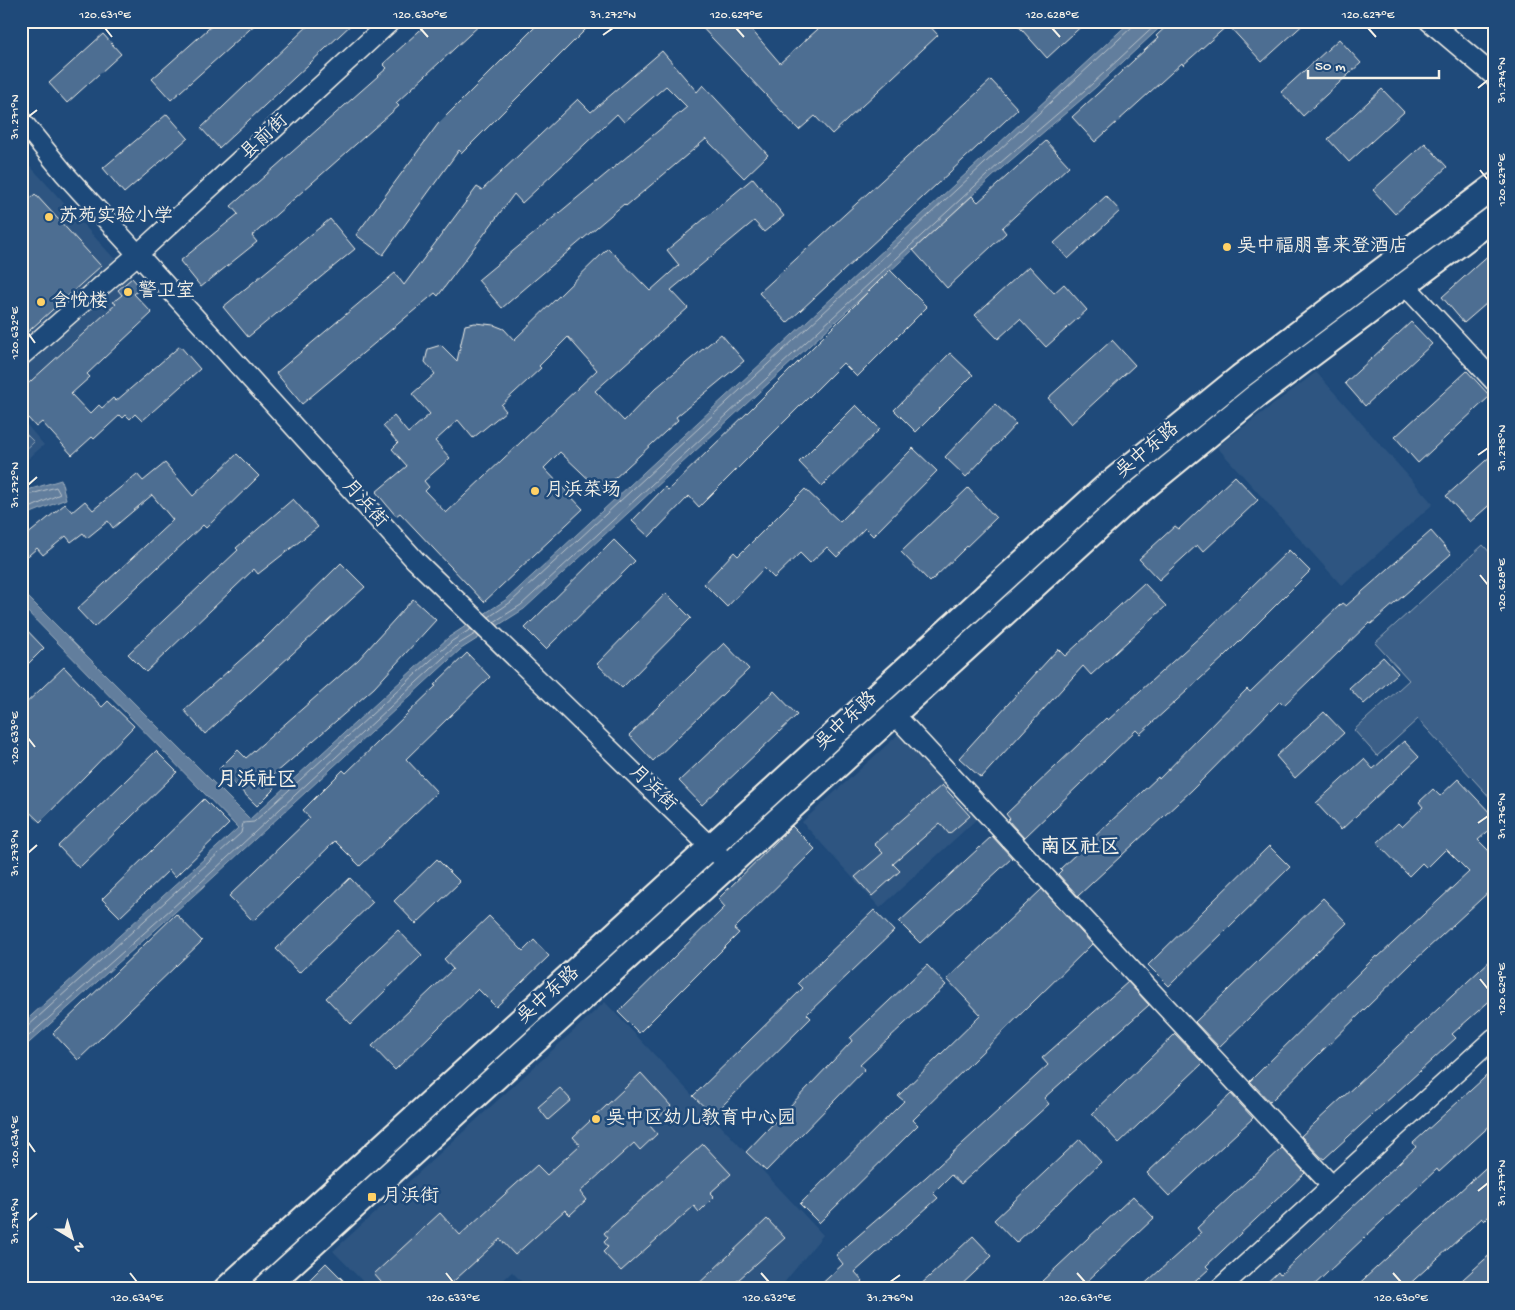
<svg xmlns="http://www.w3.org/2000/svg" width="1515" height="1310" viewBox="0 0 1515 1310" font-family="'Gochi Hand','LXGW WenKai TC',sans-serif">
  <style>
    .built { fill: #2d5581 }
    .green { fill: #3a5f88; stroke: #97a8b8 }
    .water { fill: #627e9d; stroke: #9cacbb }
    .lines { fill: none; stroke-linecap: round; stroke-linejoin: round }
    .shore { stroke: #bac3ca; stroke-width: 1 }
    .building { fill: #4d6e92; stroke: #f4f1e8; fill-rule: evenodd }
    .minor-casing { stroke: #f4f1e8; stroke-width: 22 }
    .major-casing { stroke: #f4f1e8; stroke-width: 28 }
    .minor { stroke: #1f4a7a; stroke-width: 19 }
    .major { stroke: #1f4a7a; stroke-width: 24 }
    .ticks { fill: none; stroke: #f4f1e8; stroke-width: 2 }
    .poi-dot { fill: #ffd166; stroke: #1f4a7a; stroke-width: 2 }
    .labels { text-anchor: middle; dominant-baseline: central; stroke-width: 5; stroke-linejoin: round; paint-order: stroke }
    .street-label { font-size: 19px; fill: #f4f1e8; stroke: #1f4a7a }
    .poi-label { font-size: 19px; fill: #f4f1e8; stroke: #1f4a7a; text-anchor: start }
    .neighbourhood-label { font-size: 20px; font-weight: bold; fill: #f4f1e8; stroke: #1f4a7a }
    .neatline { fill: none; stroke: #f4f1e8; stroke-width: 2 }
    .ticks-label { font-size: 12px; text-anchor: middle; fill: #f4f1e8 }
  </style>
  <rect width="100%" height="100%" fill="#1f4a7a"/>
  <filter id="ink" filterUnits="userSpaceOnUse"><feTurbulence type="fractalNoise" baseFrequency=".02" numOctaves="2"/><feDisplacementMap in="SourceGraphic" scale="10" xChannelSelector="R" yChannelSelector="G"/><feConvolveMatrix kernelMatrix="1 2 1 2 8 2 1 2 1" color-interpolation-filters="sRGB"/></filter>
  <g filter="url(#ink)">
    <!-- built -->
    <g class="built">
      <polygon points="21,156 141,288 21,396"/>
      <polygon points="1316,372 1433,504 1342,586 1217,447"/>
      <polygon points="21,418 44,445 21,465"/>
      <polygon points="901,732 980,816 880,908 802,822"/>
      <polygon points="605,1002 823,1235 779,1289 529,1289 512,1272 494,1289 370,1289 333,1251"/>
    </g>
    <!-- green -->
    <g class="green">
      <polygon points="21,429 34,442 21,454"/>
      <polygon points="1483,545 1494,557 1494,802 1418,719 1377,756 1354,730 1409,680 1375,643"/>
    </g>
    <!-- water -->
    <g class="water">
      <polygon points="1131,21 1167,21 1096,87 1003,167 524,609 461,649 203,887 21,1050 21,1025 238,828 21,605 21,590 250,819 449,637 507,599"/>
      <polygon points="61,480 66,499 21,517 21,492"/>
    </g>
    <g class="lines">
      <!-- shore -->
      <g class="shore">
        <polyline points="21,497 56,487 60,494 21,512"/>
        <polyline points="489,617 511,602 1132,27 1134,21"/>
        <polyline points="494,622 521,605 1000,163 1092,84 1160,21"/>
        <polyline points="21,1028 27,1027 241,833 243,823 254,822 452,641 471,629"/>
        <polyline points="21,1043 200,883 457,645 475,634"/>
      </g>
    </g>
    <!-- building -->
    <g class="building">
      <polygon points="217,21 259,21 171,100 152,79"/>
      <polygon points="313,21 355,21 219,148 201,128"/>
      <polygon points="430,21 484,21 396,103 399,106 252,236 257,242 201,287 180,261 238,214 231,206 387,68 383,64"/>
      <polygon points="541,21 594,21 462,153 459,150 383,255 356,235 438,124"/>
      <polygon points="696,21 744,21 780,63 827,21 925,21 938,35 832,134 815,116 799,130"/>
      <polygon points="1014,21 1087,21 1047,58"/>
      <polygon points="1172,21 1307,21 1262,62 1228,25 1183,65 1182,63 1095,142 1072,117 1158,38 1156,36"/>
      <polygon points="103,34 121,54 67,103 49,83"/>
      <polygon points="1339,39 1361,63 1303,116 1281,92"/>
      <polygon points="662,51 697,92 703,85 768,155 744,178 706,139 626,206 624,204 502,308 478,280 687,107 666,86 624,122 617,114 522,203 514,194 438,296 435,293 302,404 276,373 395,273 404,285 477,187 482,190 578,99 591,112"/>
      <polygon points="991,80 1018,109 787,323 759,293"/>
      <polygon points="1382,89 1404,112 1349,162 1328,139"/>
      <polygon points="167,114 188,138 124,193 103,168"/>
      <polygon points="1046,141 1069,166 1002,228 1006,233 947,288 913,250 972,196 978,202"/>
      <polygon points="1425,143 1447,167 1395,214 1373,190"/>
      <path d="M753 178 784 216 764 232 754 221 671 290 688 308 595 391 624 421 656 388 721 334 744 361 676 417 678 420 601 491 560 452 544 468 583 509 484 602 400 513 396 516 376 492 407 466 392 449 398 443 383 426 394 416 408 433 430 414 412 394 435 374 425 362 428 349 441 345 457 361 465 325 475 323 494 325 504 329 514 340 608 248 650 291 679 265 667 250ZM568 337 597 370 446 513 425 491 429 487 424 481 450 458 435 441 458 420 473 438 506 411 501 405 541 368 539 366Z"/>
      <polygon points="35,194 101,266 21,338 21,207"/>
      <polygon points="1106,196 1120,211 1068,259 1054,243"/>
      <polygon points="330,219 355,249 248,337 223,307"/>
      <polygon points="1494,250 1494,297 1464,323 1442,297"/>
      <polygon points="1029,266 1054,293 1064,284 1087,310 1046,347 1020,319 998,339 975,315"/>
      <polygon points="890,270 927,307 857,377 843,363 699,507 689,496 649,537 632,521 665,487 668,490 750,410"/>
      <polygon points="132,278 141,288 134,294 152,313 87,374 90,377 71,394 90,414 99,405 102,408 113,398 116,401 180,346 200,369 142,421 135,414 130,419 126,415 123,418 120,415 94,439 92,437 72,455 42,422 36,427 21,410 21,390 116,304 113,302 122,295 118,290"/>
      <polygon points="1411,322 1432,344 1365,406 1345,383"/>
      <polygon points="1112,340 1135,365 1071,424 1048,398"/>
      <polygon points="950,353 973,375 916,432 894,410"/>
      <polygon points="1467,371 1490,396 1418,463 1395,437"/>
      <polygon points="995,404 1016,424 966,477 945,457"/>
      <polygon points="856,405 880,429 822,486 799,462"/>
      <polygon points="913,448 937,471 873,536 865,528 837,557 827,547 810,563 800,553 774,578 764,568 727,607 704,584 734,552 738,556 805,489 840,522"/>
      <polygon points="1494,453 1494,501 1470,522 1446,496"/>
      <polygon points="237,454 259,476 206,528 203,525 94,627 77,609 173,520 152,495 113,528 108,521 87,538 83,533 71,542 66,536 43,555 37,548 21,562 21,540 65,504 72,512 85,501 93,510 137,474 143,481 165,463 193,496"/>
      <polygon points="1235,476 1258,500 1203,552 1197,545 1159,580 1139,559 1175,526 1179,529"/>
      <polygon points="968,488 996,518 930,582 901,552"/>
      <polygon points="293,499 318,527 258,574 254,569 146,672 128,654 238,550 236,548"/>
      <polygon points="1431,531 1451,554 1371,624 1369,623 1284,705 1280,701 1192,790 1078,896 1058,874 1062,870 1060,869 1158,777 1159,779 1247,689 1250,692 1342,603 1346,606"/>
      <polygon points="614,540 635,561 546,649 525,628"/>
      <polygon points="1289,550 1310,571 1224,657 1140,734 1136,730 1024,838 1008,820 1010,819 1006,814 1106,718 1108,720 1203,634"/>
      <polygon points="341,563 365,587 205,734 184,710 263,640"/>
      <polygon points="1144,583 1166,606 1091,675 1083,666 981,778 959,758 1058,649 1065,656"/>
      <polygon points="666,593 691,618 622,688 597,664"/>
      <polygon points="413,599 436,620 374,688 268,780 275,788 257,806 219,769 238,750 246,758 358,660"/>
      <polygon points="21,624 44,648 21,671"/>
      <polygon points="724,643 749,669 653,761 629,735"/>
      <polygon points="467,653 490,677 406,759 437,792 360,866 335,841 253,921 229,896 310,818 303,810 343,770 346,773 436,686 434,685"/>
      <polygon points="1383,657 1398,673 1364,704 1349,688"/>
      <polygon points="64,667 102,707 108,701 134,726 40,822 21,804 21,708"/>
      <polygon points="774,691 797,715 702,805 679,781"/>
      <polygon points="1324,712 1344,733 1295,778 1276,756"/>
      <polygon points="1404,741 1419,757 1341,830 1316,803 1364,759 1373,769"/>
      <polygon points="156,751 177,772 79,868 58,846"/>
      <polygon points="1458,779 1494,817 1494,826 1478,840 1494,856 1494,887 1414,961 1270,1102 1250,1081 1376,956 1378,957 1469,872 1446,849 1427,868 1422,863 1409,876 1377,843 1398,823 1402,827 1423,807 1419,802 1433,789 1440,796"/>
      <polygon points="942,785 970,816 949,834 940,823 893,864 900,871 872,896 855,877 883,853 874,844"/>
      <polygon points="204,799 229,824 175,877 169,870 120,917 102,899"/>
      <polygon points="792,826 815,849 734,929 739,933 639,1033 618,1012 725,907 718,899"/>
      <polygon points="992,836 1012,858 920,943 899,922"/>
      <polygon points="1269,846 1290,867 1169,986 1148,965"/>
      <polygon points="437,859 460,882 416,924 394,901"/>
      <polygon points="350,878 373,902 299,973 276,949"/>
      <polygon points="1042,889 1092,944 913,1120 918,1125 819,1223 800,1204 904,1101 898,1096 981,1015 947,979"/>
      <polygon points="1323,898 1347,923 1219,1047 1195,1022"/>
      <polygon points="874,910 894,931 807,1014 811,1018 713,1115 693,1096 803,988 798,983"/>
      <polygon points="176,914 202,941 78,1060 53,1033"/>
      <polygon points="489,916 523,951 534,940 549,956 496,1007 478,989 395,1070 372,1046 453,969 444,959"/>
      <polygon points="398,930 422,955 351,1024 326,998"/>
      <polygon points="1494,957 1494,997 1452,1034 1456,1038 1324,1159 1321,1157 1301,1136"/>
      <polygon points="927,965 946,985 860,1065 865,1069 766,1171 746,1152 852,1041 850,1038"/>
      <polygon points="1128,982 1149,1005 1044,1098 1049,1104 961,1184 951,1175 933,1193 938,1198 855,1272 863,1281 854,1289 816,1289 843,1264 836,1255 926,1177 1048,1065 1042,1058"/>
      <polygon points="1175,1034 1203,1063 1119,1143 1092,1114"/>
      <polygon points="1494,1069 1494,1122 1439,1172 1437,1169 1310,1289 1260,1289 1278,1272 1280,1275 1416,1147 1413,1143"/>
      <polygon points="641,1073 671,1106 650,1126 657,1134 640,1150 634,1143 580,1192 586,1200 570,1215 565,1210 515,1255 500,1239 445,1289 387,1289 374,1274 440,1213 460,1235 537,1165 547,1175 580,1145 573,1137"/>
      <polygon points="560,1088 571,1100 548,1120 538,1107"/>
      <polygon points="1231,1094 1253,1118 1169,1196 1147,1173"/>
      <polygon points="1080,1139 1101,1162 1016,1243 994,1220"/>
      <polygon points="703,1144 731,1174 710,1193 714,1197 699,1212 694,1206 621,1271 603,1252 608,1247 604,1242 608,1238 604,1233"/>
      <polygon points="1282,1148 1305,1173 1206,1266 1209,1269 1187,1289 1139,1289 1201,1233 1197,1228"/>
      <polygon points="1494,1160 1494,1211 1484,1221 1482,1218 1404,1289 1353,1289"/>
      <polygon points="1133,1196 1154,1218 1079,1289 1050,1289 1042,1281"/>
      <polygon points="767,1219 785,1238 728,1289 693,1289"/>
      <polygon points="973,1236 992,1256 957,1289 916,1289"/>
      <polygon points="1494,1251 1494,1289 1452,1289"/>
      <polygon points="326,1263 352,1289 300,1289"/>
    </g>
    <g class="lines">
      <defs>
        <g id="minor">
          <polyline points="1429,21 1494,76"/>
          <polyline points="21,120 64,173 415,560 729,865"/>
          <polyline points="1404,284 1494,381"/>
          <polyline points="21,356 138,254 391,21"/>
          <polyline points="894,714 1332,1186"/>
          <polyline points="1219,1289 1494,1038"/>
        </g>
        <g id="major">
          <polyline points="226,1289 1105,487 1240,377 1494,186"/>
          <polyline points="264,1289 1122,506 1255,397 1494,218"/>
        </g>
      </defs>
      <!-- minor casing -->
      <use href="#minor" class="minor-casing"/>
      <!-- major casing -->
      <use href="#major" class="major-casing"/>
      <!-- minor -->
      <use href="#minor" class="minor"/>
      <!-- major -->
      <use href="#major" class="major"/>
    </g>
  </g>
  <!-- ticks -->
  <path class="ticks" d="M105 28 112 37M420 28 428 37M736 28 744 37M1052 28 1060 37M1368 28 1376 37M603 35 613 28M1478 88 1488 80M28 117 37 110M1480 170 1488 180M28 333 35 343M1478 455 1488 448M28 485 37 477M1480 575 1488 585M28 738 35 747M1478 823 1488 816M28 853 37 845M1480 979 1488 989M28 1142 35 1152M1478 1191 1488 1183M28 1221 37 1213M130 1273 137 1282M446 1273 453 1282M761 1273 769 1282M1077 1273 1085 1282M1393 1273 1401 1282M890 1282 900 1275"/>
  <!-- markers -->
  <g class="poi-dot">
    <circle cx="49" cy="217" r="5"/>
    <circle cx="1227" cy="247" r="5"/>
    <circle cx="128" cy="292" r="5"/>
    <circle cx="41" cy="302" r="5"/>
    <circle cx="535" cy="491" r="5"/>
    <circle cx="596" cy="1119" r="5"/>
    <rect x="367" y="1192" width="10" height="10" rx="2.5"/>
  </g>
  <g class="labels">
    <!-- street labels -->
    <g class="street-label">
      <text transform="translate(265 138) rotate(-43)">县前街</text>
      <text transform="translate(1148 451) rotate(-40)">吴中东路</text>
      <text transform="translate(364 504) rotate(48)">月浜街</text>
      <text transform="translate(847 722) rotate(-43)">吴中东路</text>
      <text transform="translate(652 789) rotate(44)">月浜街</text>
      <text transform="translate(549 996) rotate(-42)">吴中东路</text>
    </g>
    <!-- poi labels -->
    <g class="poi-label">
      <text x="59" y="217">苏苑实验小学</text>
      <text x="1237" y="247">吴中福朋喜来登酒店</text>
      <text x="138" y="292">警卫室</text>
      <text x="51" y="302">含悦楼</text>
      <text x="545" y="491">月浜菜场</text>
      <text x="606" y="1119">吴中区幼儿教育中心园</text>
      <text x="382" y="1197">月浜街</text>
    </g>
    <!-- neighbourhood labels -->
    <g class="neighbourhood-label">
      <text x="257" y="781">月浜社区</text>
      <text x="1080" y="848">南区社区</text>
    </g>
  </g>
  <!-- margin -->
  <rect width="1515" height="1310" fill="none" stroke="#1f4a7a" stroke-width="55"/>
  <!-- north arrow -->
  <g transform="translate(72 1238) rotate(142)" stroke="#1f4a7a" stroke-width="4" paint-order="stroke">
  <path d="M0-4L9 19L0 12L-9 19Z" fill="#f4f1e8"/>
  <text y="-8" font-size="14" font-weight="bold" text-anchor="middle" fill="#f4f1e8">N</text>
  </g>
  <!-- scale -->
  <path d="M1308 70v8h131v-8" fill="none" stroke="#f4f1e8" stroke-width="2.5"/>
  <text x="1315" y="70" font-size="15" fill="#f4f1e8" stroke="#1f4a7a" stroke-width="4" paint-order="stroke">50 m</text>
  <rect x="28" y="28" width="1460" height="1254" class="neatline"/>
  <g class="ticks-label">
    <text x="105" y="18">120.631°E</text>
    <text x="420" y="18">120.630°E</text>
    <text x="613" y="18">31.272°N</text>
    <text x="736" y="18">120.629°E</text>
    <text x="1052" y="18">120.628°E</text>
    <text x="1368" y="18">120.627°E</text>
    <text transform="translate(1501 80) rotate(-90)" y="4">31.274°N</text>
    <text transform="translate(14 117) rotate(-90)" y="4">31.271°N</text>
    <text transform="translate(1501 180) rotate(-90)" y="4">120.627°E</text>
    <text transform="translate(14 333) rotate(-90)" y="4">120.632°E</text>
    <text transform="translate(1501 448) rotate(-90)" y="4">31.275°N</text>
    <text transform="translate(14 485) rotate(-90)" y="4">31.272°N</text>
    <text transform="translate(1501 585) rotate(-90)" y="4">120.628°E</text>
    <text transform="translate(14 738) rotate(-90)" y="4">120.633°E</text>
    <text transform="translate(1501 816) rotate(-90)" y="4">31.276°N</text>
    <text transform="translate(14 853) rotate(-90)" y="4">31.273°N</text>
    <text transform="translate(1501 989) rotate(-90)" y="4">120.629°E</text>
    <text transform="translate(14 1142) rotate(-90)" y="4">120.634°E</text>
    <text transform="translate(1501 1183) rotate(-90)" y="4">31.277°N</text>
    <text transform="translate(14 1221) rotate(-90)" y="4">31.274°N</text>
    <text x="137" y="1301">120.634°E</text>
    <text x="453" y="1301">120.633°E</text>
    <text x="769" y="1301">120.632°E</text>
    <text x="890" y="1301">31.276°N</text>
    <text x="1085" y="1301">120.631°E</text>
    <text x="1401" y="1301">120.630°E</text>
  </g>
</svg>
